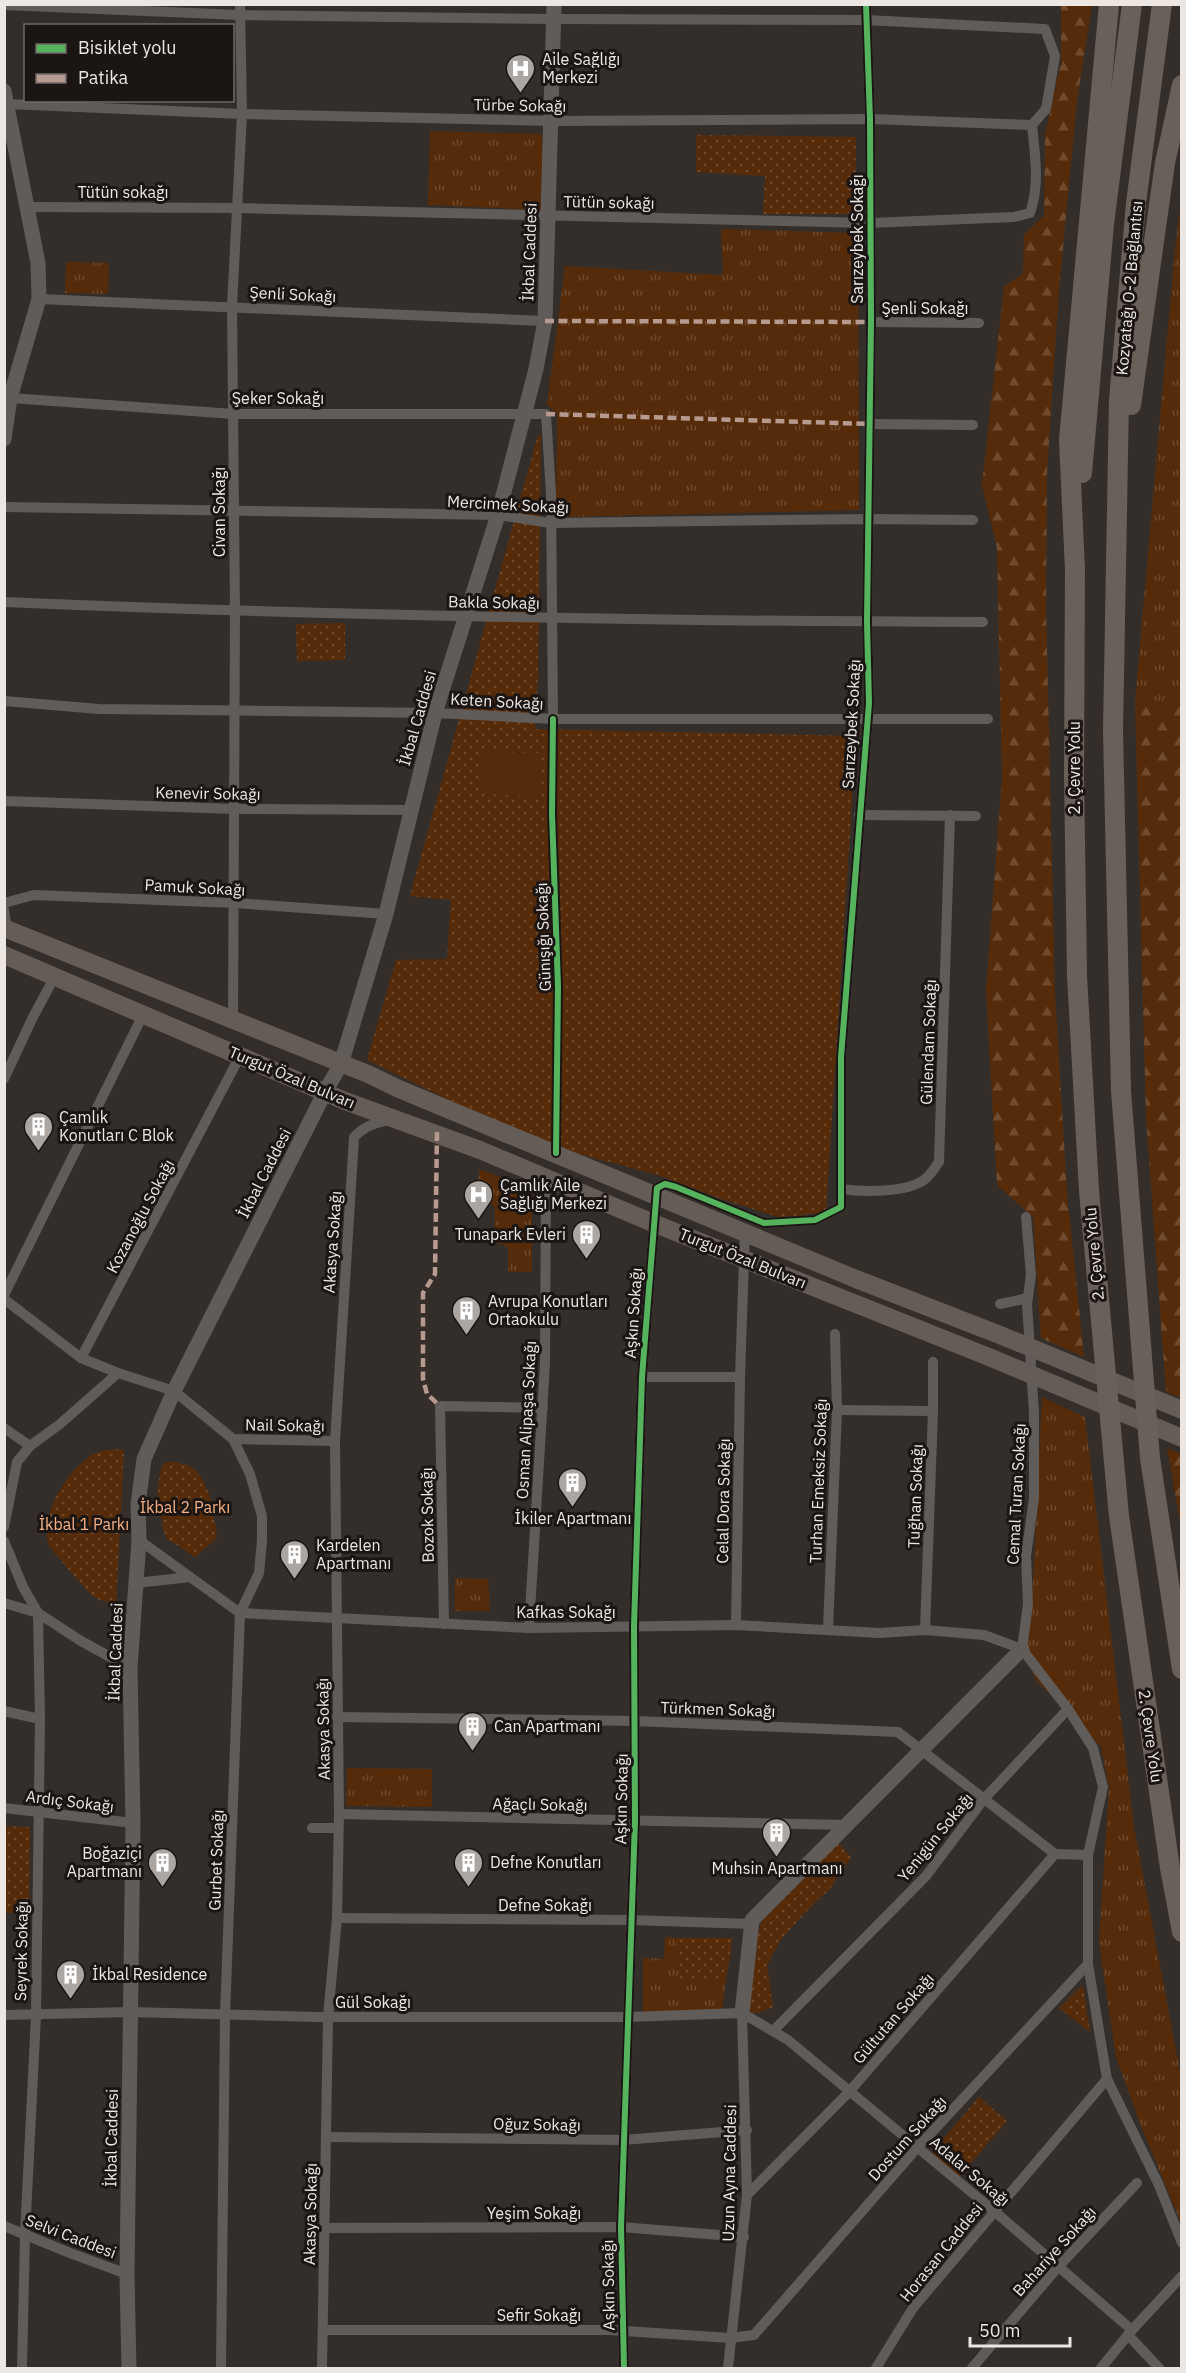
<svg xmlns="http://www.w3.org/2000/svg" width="1186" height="2373" viewBox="0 0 1186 2373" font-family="'IBM Plex Sans',sans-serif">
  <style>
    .grass { fill: url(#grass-tufts) }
    .forest { fill: url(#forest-firs) }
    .park { fill: url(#park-dots) }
    .pitch { fill: #562b09 }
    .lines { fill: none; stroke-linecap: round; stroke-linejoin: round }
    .street { stroke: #605c5a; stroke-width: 10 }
    .secondary { stroke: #605c5a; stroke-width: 15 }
    .primary { stroke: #645c57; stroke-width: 18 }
    .highway { stroke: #6a605a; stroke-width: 20 }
    .quiet { stroke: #b69a8f; stroke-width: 4.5; stroke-dasharray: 9 4.5; stroke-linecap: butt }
    .cycleway-casing { stroke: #1b1614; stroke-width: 10 }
    .cycleway { stroke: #56b35d; stroke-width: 6 }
    .labels { text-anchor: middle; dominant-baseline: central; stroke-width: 6; stroke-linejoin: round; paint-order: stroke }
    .poi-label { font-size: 16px; fill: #ede7e3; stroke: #1b1614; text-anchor: start }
    .street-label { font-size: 16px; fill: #ede7e3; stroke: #1b1614 }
    .park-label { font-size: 16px; fill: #f7b084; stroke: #1b1614 }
  </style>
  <defs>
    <pattern id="grass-tufts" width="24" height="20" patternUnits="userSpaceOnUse" patternTransform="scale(1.5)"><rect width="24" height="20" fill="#562b09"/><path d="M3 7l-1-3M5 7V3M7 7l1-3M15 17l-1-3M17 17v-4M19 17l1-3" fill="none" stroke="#6f4a2d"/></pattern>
    <pattern id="forest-firs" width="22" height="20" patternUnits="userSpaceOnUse" patternTransform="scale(1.5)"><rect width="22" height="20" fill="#562b09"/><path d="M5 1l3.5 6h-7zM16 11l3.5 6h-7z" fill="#6f4a2d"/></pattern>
    <pattern id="park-dots" width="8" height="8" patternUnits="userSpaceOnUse" patternTransform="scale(1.5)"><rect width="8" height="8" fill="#562b09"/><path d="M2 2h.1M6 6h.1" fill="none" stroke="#6f4a2d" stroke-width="1.8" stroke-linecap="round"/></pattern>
  </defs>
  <rect width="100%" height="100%" fill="#342e2a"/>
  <!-- grass -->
  <g class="grass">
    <polygon points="430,131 542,134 542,210 428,205"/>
    <polygon points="1181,202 1181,701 1135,701 1175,249"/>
    <polygon points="721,229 858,233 859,510 556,517 557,414 547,405 565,266 723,275"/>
    <polygon points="66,262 109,263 108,294 65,293"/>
    <polygon points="479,1169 532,1189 532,1272 508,1272 508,1249 502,1244 495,1243 495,1208 479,1193"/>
    <polygon points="1042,1397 1085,1417 1134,1827 1181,2077 1181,2223 1140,2123 1116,2057 1099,1942 1109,1788 1101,1747 1036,1680 1025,1653 1033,1583"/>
    <polygon points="455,1578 488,1579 490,1611 455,1611"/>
    <polygon points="347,1768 432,1769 432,1807 346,1806"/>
    <polygon points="665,1937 677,1938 680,1979 726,1979 722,2011 643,2014 643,1958 664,1959"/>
  </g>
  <!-- forest -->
  <g class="forest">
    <polygon points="1061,5 1092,5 1077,101 1059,289 1047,472 1046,606 1055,994 1067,1193 1084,1357 1041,1338 1033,1217 997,1185 986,991 1002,779 997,548 982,485 1004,287 1023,273 1024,235 1044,216 1045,134 1061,62"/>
    <polygon points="1135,701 1181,701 1181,1398 1166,1392 1146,1117"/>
    <polygon points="1167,1448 1181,1454 1181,1527"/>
  </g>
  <!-- park -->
  <g class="park">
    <polygon points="696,135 856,137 855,214 763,214 765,176 696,172"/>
    <polygon points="538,435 541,435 538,670 535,729 856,736 826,1212 781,1218 721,1199 661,1176 538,1143 367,1060 396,960 447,959 451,900 410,896"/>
    <polygon points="345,623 345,660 297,661 296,624"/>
    <path d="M124 1449 116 1605C109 1602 100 1601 94 1597 89 1593 51 1550 49 1545 38 1517 68 1469 92 1455 102 1449 113 1450 124 1449Z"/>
    <path d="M175 1462C179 1463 185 1464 189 1466 210 1477 215 1517 217 1538L195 1557 166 1538C159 1512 154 1489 163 1463Z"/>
    <polygon points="4,1826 30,1827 29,1913 5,1913"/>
    <polygon points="838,1843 851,1857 829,1890 815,1902 782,1938 767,1965 773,2007 758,2013 746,2011 752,1962 761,1922"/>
    <polygon points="677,1938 733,1938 726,1979 679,1979"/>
    <polygon points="1083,1985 1090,2032 1059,2008"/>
    <polygon points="979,2097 1007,2121 959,2177 931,2153"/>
  </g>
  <!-- pitch -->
  <polygon class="pitch" points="481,752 540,753 540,796 480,794"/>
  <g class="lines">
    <!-- street -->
    <g class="street">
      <polyline points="4,5 240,15 555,19 866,20 1045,29 1055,56 1046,109 1032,125"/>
      <polyline points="7,104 242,114 552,121 870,119 1032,125"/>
      <path d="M26 207 237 208 870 223 1014 217 1030 213C1040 185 1035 155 1032 125"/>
      <polyline points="39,299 545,321"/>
      <polyline points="871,322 979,323"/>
      <polyline points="4,395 10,398 234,414 546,414 551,494 553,719"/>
      <polyline points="871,424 973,425"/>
      <polyline points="4,507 498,515 550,523 868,519 973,520"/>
      <path d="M4 602C331 616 657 621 983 622"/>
      <polyline points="4,701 99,709 435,713 553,719 988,719"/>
      <polyline points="4,801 235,809 410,810"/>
      <polyline points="859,815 976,816"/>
      <polyline points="4,903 34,895 235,903 386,914"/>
      <polyline points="4,910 7,929"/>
      <polyline points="233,1020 235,612 232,306 242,114 240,4"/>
      <polyline points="4,1079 33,1017 55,976"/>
      <path d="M841 1189C862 1192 906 1193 924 1180 930 1176 935 1167 939 1162L950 815"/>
      <polyline points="4,1295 144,1013"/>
      <polyline points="4,1299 81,1358 118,1373"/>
      <polyline points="1000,1304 1024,1299 1027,1304"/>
      <polyline points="81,1358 240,1056"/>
      <polyline points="642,1377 740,1377"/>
      <polyline points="837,1410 933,1411"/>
      <polyline points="4,1428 30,1446"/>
      <polyline points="233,1439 335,1441"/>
      <polyline points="4,1527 17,1462 30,1446 60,1424 118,1373 174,1391 233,1439 250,1474 262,1516 262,1540 259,1573 240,1613 225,2015 221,2368"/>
      <polyline points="139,1540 240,1613 529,1628 736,1625 879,1633 925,1630 984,1635 1022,1649"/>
      <polyline points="4,1541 23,1587 38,1613 40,1719 36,2016 25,2235 22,2368"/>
      <polyline points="136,1583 190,1577"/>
      <polyline points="4,1603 38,1613 81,1641 130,1668"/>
      <polyline points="444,1624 440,1406 543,1408"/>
      <polyline points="736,1625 740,1377 745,1230"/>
      <polyline points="529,1628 545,1363 546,1176"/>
      <polyline points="828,1629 837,1410 835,1334"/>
      <polyline points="925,1630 933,1411 933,1362"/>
      <polyline points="1022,1649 1028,1604 1026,1556 1034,1498 1034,1413 1027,1304 1031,1275 1026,1217"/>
      <polyline points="1022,1649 1068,1709 1093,1748 1103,1787 1088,1855 1055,1854"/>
      <polyline points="4,1711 40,1719"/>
      <polyline points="337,1717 636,1721 898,1732 1055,1854"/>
      <polyline points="4,1808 133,1823"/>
      <polyline points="339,1814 848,1825"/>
      <polyline points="312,1828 338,1828"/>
      <polyline points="1088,1855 1088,1964 1107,2079 1158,2183 1182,2243"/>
      <polyline points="337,1918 631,1920 752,1924"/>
      <polyline points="742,2013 788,2040 994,2211 1132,2330 1101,2368"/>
      <polyline points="4,2015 130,2012 318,2017 627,2017 742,2013"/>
      <polyline points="773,2031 926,1876 984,1799 1068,1709"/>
      <polyline points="326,2137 623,2140 747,2130"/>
      <polyline points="747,2195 849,2092 1055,1854"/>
      <polyline points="4,2226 70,2253 127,2274"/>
      <polyline points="325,2228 621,2227 744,2237"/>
      <polyline points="323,2330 610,2330 730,2338 754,2335 918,2147 1088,1964"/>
      <polyline points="1132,2330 1182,2276"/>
      <polyline points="1128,2335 1159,2368"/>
      <path d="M322 2368 328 2017 337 1918 339 1814 335 1441 354 1137C365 1126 376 1122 391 1120"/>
      <polyline points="624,2368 621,2227 635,1821 634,1626 642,1377 657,1188 665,1184 676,1187 764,1223 815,1220 841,1207 841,1057 869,703 867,622 871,322 870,119 866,4"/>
      <polyline points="728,2368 747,2195 742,2013"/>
      <polyline points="876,2368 913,2308 1107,2079"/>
      <polyline points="972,2368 1059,2266 1137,2183"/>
    </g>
    <!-- secondary -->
    <g class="secondary">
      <polyline points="4,91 38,263 39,299 10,398 4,439"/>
      <polyline points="742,2013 752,1920 1022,1649"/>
      <polyline points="129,2368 127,2274 133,1823 130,1668 139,1540 138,1505 144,1459 174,1391 325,1092 341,1064 386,914 435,713 498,515 536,369 545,321 554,4"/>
    </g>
    <!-- primary -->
    <g class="primary">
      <polyline points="4,928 368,1074 399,1089 856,1279 1000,1335 1182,1410"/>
      <polyline points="4,955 345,1101 480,1150 653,1223 989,1357 1182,1438"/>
    </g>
    <!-- highway -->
    <g class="highway">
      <polyline points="1109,4 1069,440 1075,570 1074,774 1077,975 1089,1191 1119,1516 1170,1868 1182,1932"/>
      <polyline points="1162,4 1136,203 1119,400 1113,730 1121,1091 1150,1458 1182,1669"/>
      <polyline points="1131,405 1165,163 1182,85"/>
      <polyline points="1082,473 1104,224 1132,4"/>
    </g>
    <!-- quiet -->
    <g class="quiet">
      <polyline points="545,321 871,322"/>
      <polyline points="546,414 871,424"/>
      <polyline points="437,1132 435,1274 423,1293 423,1379 427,1394 440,1406"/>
    </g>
    <defs>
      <g id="cycleway">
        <polyline points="553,719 552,813 558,987 556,1153"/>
        <polyline points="624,2368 621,2227 635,1821 634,1626 642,1377 657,1188 665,1184 676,1187 764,1223 815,1220 841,1207 841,1057 869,703 867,622 871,322 870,119 866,4"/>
      </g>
    </defs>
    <!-- cycleway casing -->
    <use href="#cycleway" class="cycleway-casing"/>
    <!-- cycleway -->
    <use href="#cycleway" class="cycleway"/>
  </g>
  <!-- icons -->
  <defs>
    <symbol id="hospital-pin" viewBox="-11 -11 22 30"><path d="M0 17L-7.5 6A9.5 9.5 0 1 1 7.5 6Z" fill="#aca6a2" stroke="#1b1614"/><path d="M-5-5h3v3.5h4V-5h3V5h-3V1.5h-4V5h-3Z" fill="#fff"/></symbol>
    <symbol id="building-pin" viewBox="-11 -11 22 30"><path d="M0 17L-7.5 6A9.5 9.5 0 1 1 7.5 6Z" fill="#aca6a2" stroke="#1b1614"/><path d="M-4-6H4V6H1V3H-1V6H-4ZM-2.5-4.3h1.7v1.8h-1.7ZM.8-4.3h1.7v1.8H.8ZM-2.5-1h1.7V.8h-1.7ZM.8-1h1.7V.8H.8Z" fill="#fff"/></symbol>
  </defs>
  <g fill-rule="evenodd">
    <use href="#hospital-pin" x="504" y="52" width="33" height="45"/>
    <use href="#building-pin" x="22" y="1110" width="33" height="45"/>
    <use href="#hospital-pin" x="462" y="1178" width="33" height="45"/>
    <use href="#building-pin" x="570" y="1218" width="33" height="45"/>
    <use href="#building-pin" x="450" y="1294" width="33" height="45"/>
    <use href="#building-pin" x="556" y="1466" width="33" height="45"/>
    <use href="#building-pin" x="278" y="1538" width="33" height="45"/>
    <use href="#building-pin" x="456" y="1710" width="33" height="45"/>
    <use href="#building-pin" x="760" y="1816" width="33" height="45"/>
    <use href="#building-pin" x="146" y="1846" width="33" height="45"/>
    <use href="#building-pin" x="452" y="1846" width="33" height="45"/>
    <use href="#building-pin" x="54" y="1958" width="33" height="45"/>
  </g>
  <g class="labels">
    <!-- poi labels -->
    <g class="poi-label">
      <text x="542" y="59">Aile Sağlığı<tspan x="542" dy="18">Merkezi</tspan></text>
      <text x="59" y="1117">Çamlık<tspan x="59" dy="18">Konutları C Blok</tspan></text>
      <text x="500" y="1185">Çamlık Aile<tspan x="500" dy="18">Sağlığı Merkezi</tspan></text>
      <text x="566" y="1234" text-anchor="end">Tunapark Evleri</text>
      <text x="488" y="1301">Avrupa Konutları<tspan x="488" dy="18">Ortaokulu</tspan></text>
      <text x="573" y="1518" text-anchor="middle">İkiler Apartmanı</text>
      <text x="316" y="1545">Kardelen<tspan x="316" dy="18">Apartmanı</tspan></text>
      <text x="494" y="1726">Can Apartmanı</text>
      <text x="142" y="1853" text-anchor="end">Boğaziçi<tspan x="142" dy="18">Apartmanı</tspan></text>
      <text x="490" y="1862">Defne Konutları</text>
      <text x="777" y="1868" text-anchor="middle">Muhsin Apartmanı</text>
      <text x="92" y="1974">İkbal Residence</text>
    </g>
    <!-- street labels -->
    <g class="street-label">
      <text transform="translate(520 105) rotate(1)">Türbe Sokağı</text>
      <text x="123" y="192">Tütün sokağı</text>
      <text transform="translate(609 202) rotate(1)">Tütün sokağı</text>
      <text transform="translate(857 239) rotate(-90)">Sarızeybek Sokağı</text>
      <text transform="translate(529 252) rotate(-88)">İkbal Caddesi</text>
      <text transform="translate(1129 288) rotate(-85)">Kozyatağı O-2 Bağlantısı</text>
      <text transform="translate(293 294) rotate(3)">Şenli Sokağı</text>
      <text x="925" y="308">Şenli Sokağı</text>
      <text x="278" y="398">Şeker Sokağı</text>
      <text transform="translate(508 504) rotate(3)">Mercimek Sokağı</text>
      <text transform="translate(219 512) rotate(-90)">Civan Sokağı</text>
      <text transform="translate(494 602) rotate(1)">Bakla Sokağı</text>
      <text transform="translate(497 701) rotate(3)">Keten Sokağı</text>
      <text transform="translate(417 718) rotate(-74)">İkbal Caddesi</text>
      <text transform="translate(851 724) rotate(-87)">Sarızeybek Sokağı</text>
      <text transform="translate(1074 768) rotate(-90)">2. Çevre Yolu</text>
      <text transform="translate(208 793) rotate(1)">Kenevir Sokağı</text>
      <text transform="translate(195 887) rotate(3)">Pamuk Sokağı</text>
      <text transform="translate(543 937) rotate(-92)">Günışığı Sokağı</text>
      <text transform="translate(928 1042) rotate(-88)">Gülendam Sokağı</text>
      <text transform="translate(292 1077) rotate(23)">Turgut Özal Bulvarı</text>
      <text transform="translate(264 1173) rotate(-63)">İkbal Caddesi</text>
      <text transform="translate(140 1216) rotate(-62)">Kozanoğlu Sokağı</text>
      <text transform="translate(332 1242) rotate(-86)">Akasya Sokağı</text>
      <text transform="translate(1094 1254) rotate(-95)">2. Çevre Yolu</text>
      <text transform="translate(743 1258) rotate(22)">Turgut Özal Bulvarı</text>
      <text transform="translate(633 1313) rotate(-86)">Aşkın Sokağı</text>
      <text transform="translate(526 1420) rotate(-87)">Osman Alipaşa Sokağı</text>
      <text transform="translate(285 1425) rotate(1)">Nail Sokağı</text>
      <text transform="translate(818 1481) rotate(-88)">Turhan Emeksiz Sokağı</text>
      <text transform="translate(1016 1494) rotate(-87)">Cemal Turan Sokağı</text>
      <text transform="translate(915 1496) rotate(-88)">Tuğhan Sokağı</text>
      <text transform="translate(723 1501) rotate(-89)">Celal Dora Sokağı</text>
      <text transform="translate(427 1515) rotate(-91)">Bozok Sokağı</text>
      <text x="566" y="1612">Kafkas Sokağı</text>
      <text transform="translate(115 1652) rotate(-88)">İkbal Caddesi</text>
      <text transform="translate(718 1709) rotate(2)">Türkmen Sokağı</text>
      <text transform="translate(323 1729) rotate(-91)">Akasya Sokağı</text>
      <text transform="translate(1151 1736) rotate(82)">2. Çevre Yolu</text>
      <text transform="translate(621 1799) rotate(-89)">Aşkın Sokağı</text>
      <text transform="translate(70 1801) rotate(7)">Ardıç Sokağı</text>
      <text transform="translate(540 1804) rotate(1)">Ağaçlı Sokağı</text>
      <text transform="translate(935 1837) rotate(-51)">Yenigün Sokağı</text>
      <text transform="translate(216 1860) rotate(-88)">Gurbet Sokağı</text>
      <text x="545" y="1905">Defne Sokağı</text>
      <text transform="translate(21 1951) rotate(-89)">Seyrek Sokağı</text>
      <text x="373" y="2002">Gül Sokağı</text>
      <text transform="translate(893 2018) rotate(-49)">Gültutan Sokağı</text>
      <text transform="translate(537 2124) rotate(1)">Oğuz Sokağı</text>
      <text transform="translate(111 2138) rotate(-89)">İkbal Caddesi</text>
      <text transform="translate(907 2138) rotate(-48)">Dostum Sokağı</text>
      <text transform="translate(970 2171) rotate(40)">Adalar Sokağı</text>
      <text transform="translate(729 2173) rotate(-89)">Uzun Ayna Caddesi</text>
      <text x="534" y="2213">Yeşim Sokağı</text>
      <text transform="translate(310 2214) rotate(-89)">Akasya Sokağı</text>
      <text transform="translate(71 2236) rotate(21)">Selvi Caddesi</text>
      <text transform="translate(1054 2251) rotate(-48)">Bahariye Sokağı</text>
      <text transform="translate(941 2252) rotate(-51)">Horasan Caddesi</text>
      <text transform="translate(608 2285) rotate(-91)">Aşkın Sokağı</text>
      <text x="539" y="2315">Sefir Sokağı</text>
    </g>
    <!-- park labels -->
    <g class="park-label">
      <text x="185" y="1507">İkbal 2 Parkı</text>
      <text x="84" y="1524">İkbal 1 Parkı</text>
    </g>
  </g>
  <!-- border -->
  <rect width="1186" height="2373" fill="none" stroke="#ede7e3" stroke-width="12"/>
  <!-- legend -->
  <rect x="24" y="24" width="210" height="78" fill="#1b1614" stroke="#6f6a67" stroke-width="1.5"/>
  <rect x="36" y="44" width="30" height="9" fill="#56b35d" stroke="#6f6a67" stroke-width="1.5"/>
  <text x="78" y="54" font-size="18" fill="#ede7e3">Bisiklet yolu</text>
  <rect x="36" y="74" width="30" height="9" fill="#b69a8f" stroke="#6f6a67" stroke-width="1.5"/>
  <text x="78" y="84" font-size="18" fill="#ede7e3">Patika</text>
  <!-- scale -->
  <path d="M970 2337v9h100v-9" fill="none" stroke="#ede7e3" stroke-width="3"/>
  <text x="979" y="2337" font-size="18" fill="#ede7e3" stroke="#1b1614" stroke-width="4.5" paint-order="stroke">50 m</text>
</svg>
